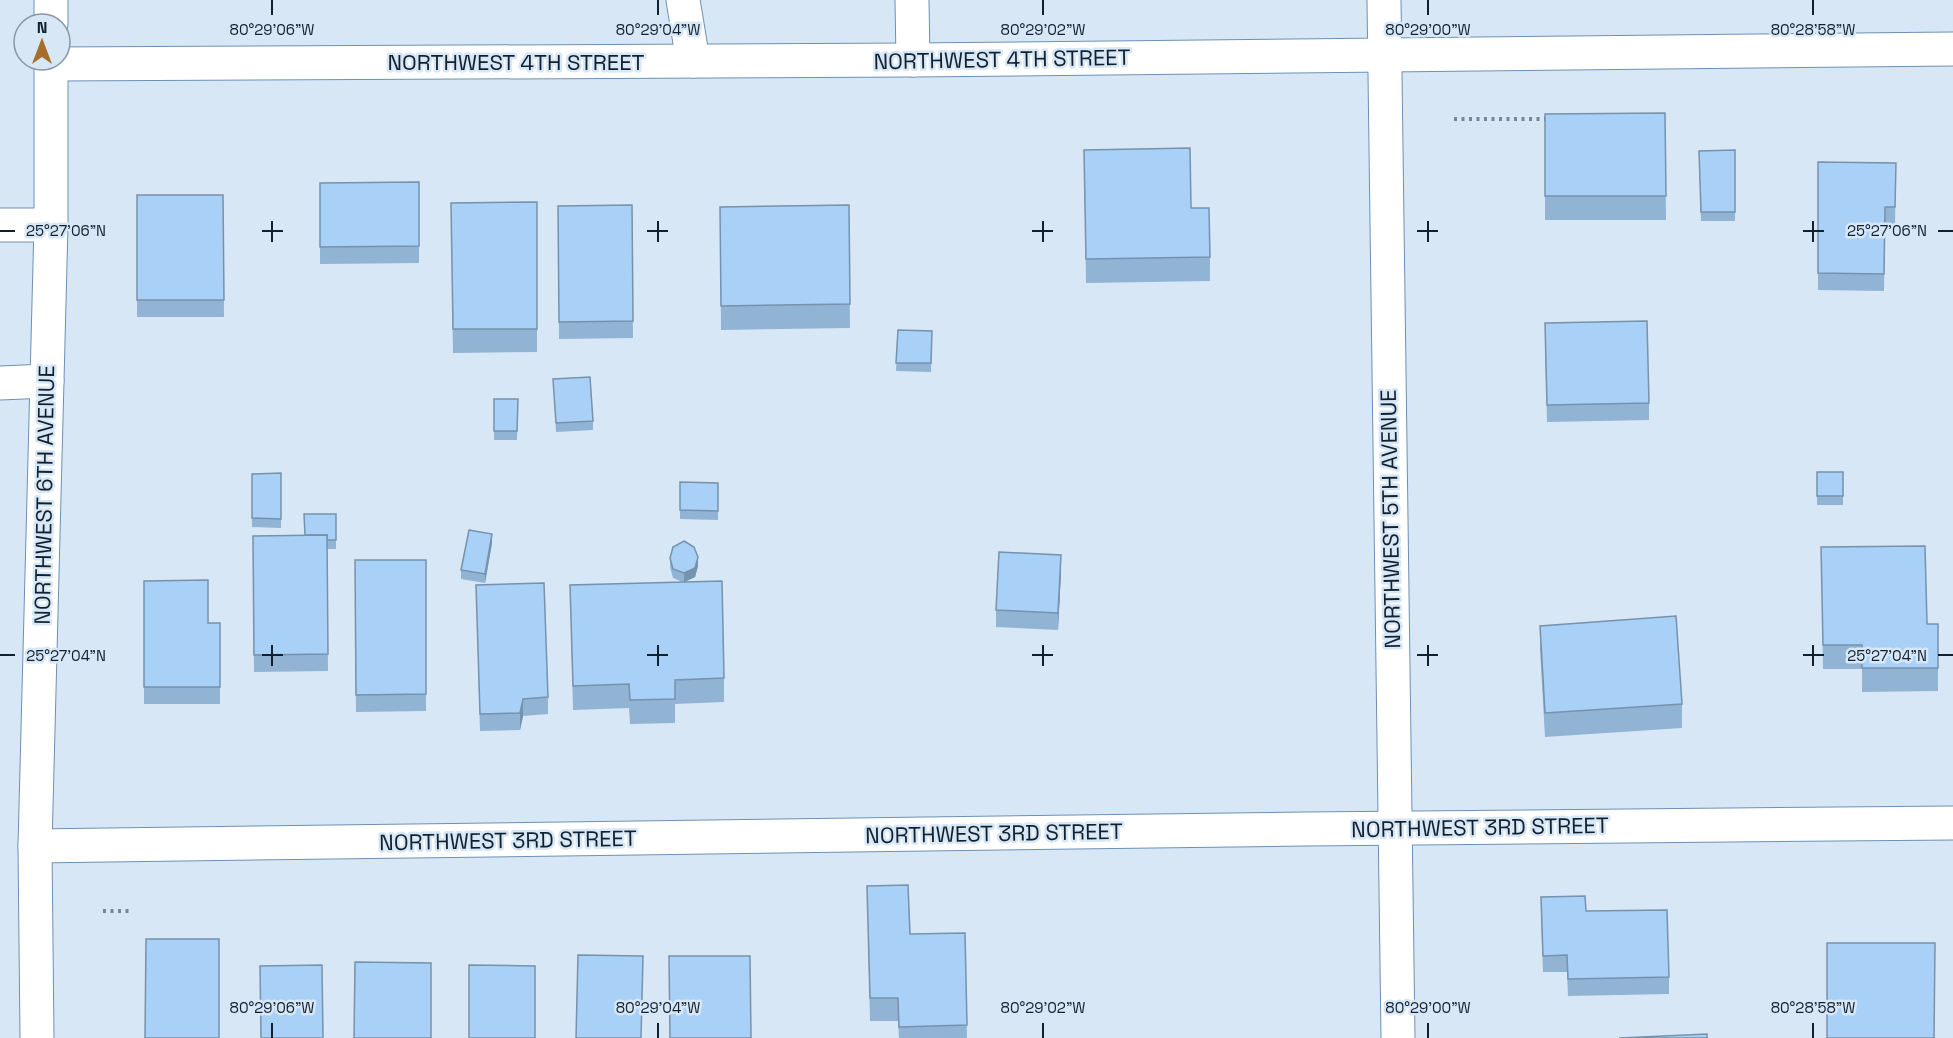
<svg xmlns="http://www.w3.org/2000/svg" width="1953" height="1038" viewBox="0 0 1953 1038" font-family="'Space Grotesk',sans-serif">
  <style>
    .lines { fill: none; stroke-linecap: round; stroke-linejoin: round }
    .minor-casing { stroke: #6c91b5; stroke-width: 35 }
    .path { stroke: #778695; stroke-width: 4; stroke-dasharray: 3 4.5; stroke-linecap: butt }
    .minor { stroke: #fff; stroke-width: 33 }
    .wall { fill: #91b3d4 }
    .shaded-wall { fill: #7692ac }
    .building { fill: #a9d0f6; stroke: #7692ac; stroke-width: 1.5 }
    .ticks { fill: none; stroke: #11202e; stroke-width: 2 }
    .labels { text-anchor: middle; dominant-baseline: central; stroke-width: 5; stroke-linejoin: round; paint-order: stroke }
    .street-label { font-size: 22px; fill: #11202e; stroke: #d7e7f6 }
    .ticks-label { font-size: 15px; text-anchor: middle; fill: #11202e; stroke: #d7e7f6; stroke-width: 5; stroke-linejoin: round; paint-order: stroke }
  </style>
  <rect width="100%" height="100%" fill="#d7e7f6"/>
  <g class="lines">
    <defs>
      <g id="minor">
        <polyline points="683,0 693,61"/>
        <polyline points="912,0 913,60"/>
        <polyline points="1384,0 1398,1038"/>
        <polyline points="51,24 51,0"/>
        <polyline points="51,64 913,60 1953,49"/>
        <polyline points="0,225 51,225"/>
        <polyline points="0,383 47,381"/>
        <polyline points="35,846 1305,829 1953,823"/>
        <polyline points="37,1038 35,846 51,225 51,60"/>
      </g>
    </defs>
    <!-- minor casing -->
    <use href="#minor" class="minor-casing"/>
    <!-- path -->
    <g class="path">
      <polyline points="1454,119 1548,119"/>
      <polyline points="103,911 132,911"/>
    </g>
    <!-- minor -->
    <use href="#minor" class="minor"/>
  </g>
  <!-- wall -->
  <g class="wall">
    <polygon points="1665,113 1666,220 1545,220 1545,114"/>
    <polygon points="1084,150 1191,208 1210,257 1210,281 1086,283"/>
    <polygon points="1735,150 1735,221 1701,221 1699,151"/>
    <polygon points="1818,162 1896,163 1895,224 1885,224 1884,291 1818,290"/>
    <polygon points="419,182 419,263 320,264 320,183"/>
    <polygon points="137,195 223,195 224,317 137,317"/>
    <polygon points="537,202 537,352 453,353 451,203"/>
    <polygon points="632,205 633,338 559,339 558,206"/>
    <polygon points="849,205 850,328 721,330 720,207"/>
    <polygon points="898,330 932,331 931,372 896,371"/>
    <polygon points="1545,340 1649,403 1649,420 1547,422"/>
    <polygon points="553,379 593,421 593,430 556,432"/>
    <polygon points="494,399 518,399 517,440 494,440"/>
    <rect x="1817" y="472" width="26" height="33"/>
    <polygon points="281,473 281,528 252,527 252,474"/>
    <polygon points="680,482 718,483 718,520 680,519"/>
    <polygon points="336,514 336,549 327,549 328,671 254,672 253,536 305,535"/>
    <polygon points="492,543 485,583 461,579 461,570"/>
    <polygon points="1821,547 1927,624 1938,624 1938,691 1862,692 1862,669 1823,669"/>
    <polygon points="670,558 698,566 695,577 685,582 724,678 724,702 675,704 675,723 630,724 629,708 573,710 570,585 683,582 673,578 670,567"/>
    <polygon points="355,560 426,560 426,711 356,712"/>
    <polygon points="1061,572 1058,630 996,627 996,610"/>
    <polygon points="144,581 208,623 220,623 220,704 144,704"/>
    <polygon points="476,585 548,697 548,714 523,716 520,730 480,731"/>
    <polygon points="1540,626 1682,704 1682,728 1545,737 1540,649"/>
    <polygon points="867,886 910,934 965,933 967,1038 899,1038 898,1021 870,1021"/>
    <polygon points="1586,911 1669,977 1669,994 1568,996 1567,972 1543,972 1541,914"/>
  </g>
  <!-- shaded-wall -->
  <g class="shaded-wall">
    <polygon points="492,534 492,543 485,583 485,574"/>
    <polygon points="1061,555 1061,572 1058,630 1058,613"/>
    <polygon points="698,557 698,566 695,577 684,582 684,573"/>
    <polygon points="523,699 523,716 520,730 520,713"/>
  </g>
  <!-- building -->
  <g class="building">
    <polygon points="1665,113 1666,196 1545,196 1545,114"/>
    <polygon points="1190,148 1191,208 1209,208 1210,257 1086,259 1084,150"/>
    <polygon points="1735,150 1735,212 1701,212 1699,151"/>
    <polygon points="1818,162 1896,163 1895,207 1885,207 1884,274 1818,273"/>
    <polygon points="419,182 419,246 320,247 320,183"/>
    <polygon points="137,195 223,195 224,300 137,300"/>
    <polygon points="537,202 537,329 453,329 451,203"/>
    <polygon points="632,205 633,321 559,322 558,206"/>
    <polygon points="849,205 850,304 721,306 720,207"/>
    <polygon points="1647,321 1649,403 1547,405 1545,323"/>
    <polygon points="898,330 932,331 931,363 896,363"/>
    <polygon points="590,377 593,421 556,423 553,379"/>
    <polygon points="494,399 518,399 517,431 494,431"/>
    <rect x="1817" y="472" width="26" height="24"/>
    <polygon points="281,473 281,519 252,518 252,474"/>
    <polygon points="680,482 718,483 718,511 680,510"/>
    <polygon points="304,514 336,514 336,540 327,540 327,535 305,535"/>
    <polygon points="469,530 492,534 485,574 461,570"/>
    <polygon points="327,535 328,654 254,655 253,536"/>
    <polygon points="684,541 694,547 698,557 695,568 684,573 673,569 670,558 673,547"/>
    <polygon points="1925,546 1927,624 1938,624 1938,668 1862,668 1862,645 1823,645 1821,547"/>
    <polygon points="999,552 1061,555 1058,613 996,610"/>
    <polygon points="355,560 426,560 426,694 356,695"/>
    <polygon points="208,580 208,623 220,623 220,687 144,687 144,581"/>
    <polygon points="722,581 724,678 675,680 675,699 630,700 629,684 573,686 570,585"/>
    <polygon points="544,583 548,697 523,699 520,713 480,714 476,585"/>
    <polygon points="1676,616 1682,704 1545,713 1540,626"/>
    <polygon points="908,885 910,934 965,933 967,1025 899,1027 898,998 870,998 867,886"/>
    <polygon points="1585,896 1586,911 1667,910 1669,977 1568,979 1567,955 1543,956 1541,897"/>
    <polygon points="146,939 219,939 219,1038 145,1038"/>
    <polygon points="1827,943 1935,943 1934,1038 1827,1038"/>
    <polygon points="578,955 643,956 641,1038 576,1038"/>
    <polygon points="669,956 750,956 751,1038 670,1038"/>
    <polygon points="355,962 431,963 431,1038 354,1038"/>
    <polygon points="322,965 323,1038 261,1038 260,966"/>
    <polygon points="469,965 535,966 535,1038 469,1038"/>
    <polygon points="1707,1034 1707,1038 1619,1038"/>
  </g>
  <!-- ticks -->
  <path class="ticks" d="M272 0V15M658 0V15M1043 0V15M1428 0V15M1813 0V15M272 221V242M658 221V242M1043 221V242M1428 221V242M1813 221V242M0 231H15M262 231H283M647 231H668M1032 231H1053M1417 231H1438M1803 231H1824M1938 231H1953M272 645V666M658 645V666M1043 645V666M1428 645V666M1813 645V666M0 655H15M262 655H283M647 655H668M1032 655H1053M1417 655H1438M1803 655H1824M1938 655H1953M272 1023V1038M658 1023V1038M1043 1023V1038M1428 1023V1038M1813 1023V1038"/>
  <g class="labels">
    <!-- street labels -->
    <g class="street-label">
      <text transform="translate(1002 59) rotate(-1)">NORTHWEST 4TH STREET</text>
      <text x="516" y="62">NORTHWEST 4TH STREET</text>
      <text transform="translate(44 495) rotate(-89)">NORTHWEST 6TH AVENUE</text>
      <text transform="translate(1390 519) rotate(-91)">NORTHWEST 5TH AVENUE</text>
      <text transform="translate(1480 827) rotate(-1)">NORTHWEST 3RD STREET</text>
      <text transform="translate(994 833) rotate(-1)">NORTHWEST 3RD STREET</text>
      <text transform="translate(508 840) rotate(-1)">NORTHWEST 3RD STREET</text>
    </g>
  </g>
  <g class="ticks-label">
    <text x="272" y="35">80°29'06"W</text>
    <text x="658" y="35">80°29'04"W</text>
    <text x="1043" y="35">80°29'02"W</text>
    <text x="1428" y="35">80°29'00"W</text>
    <text x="1813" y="35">80°28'58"W</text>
    <text x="66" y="236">25°27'06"N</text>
    <text x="1887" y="236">25°27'06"N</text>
    <text x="66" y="661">25°27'04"N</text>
    <text x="1887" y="661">25°27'04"N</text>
    <text x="272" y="1013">80°29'06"W</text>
    <text x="658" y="1013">80°29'04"W</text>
    <text x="1043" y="1013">80°29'02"W</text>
    <text x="1428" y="1013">80°29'00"W</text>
    <text x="1813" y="1013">80°28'58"W</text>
  </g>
  <!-- north arrow -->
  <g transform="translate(42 42)"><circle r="28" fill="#d7e7f6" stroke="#8897a6" stroke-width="1.5"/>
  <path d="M0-4.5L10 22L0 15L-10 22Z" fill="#a56e29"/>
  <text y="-9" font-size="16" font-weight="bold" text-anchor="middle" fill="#11202e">N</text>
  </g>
</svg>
